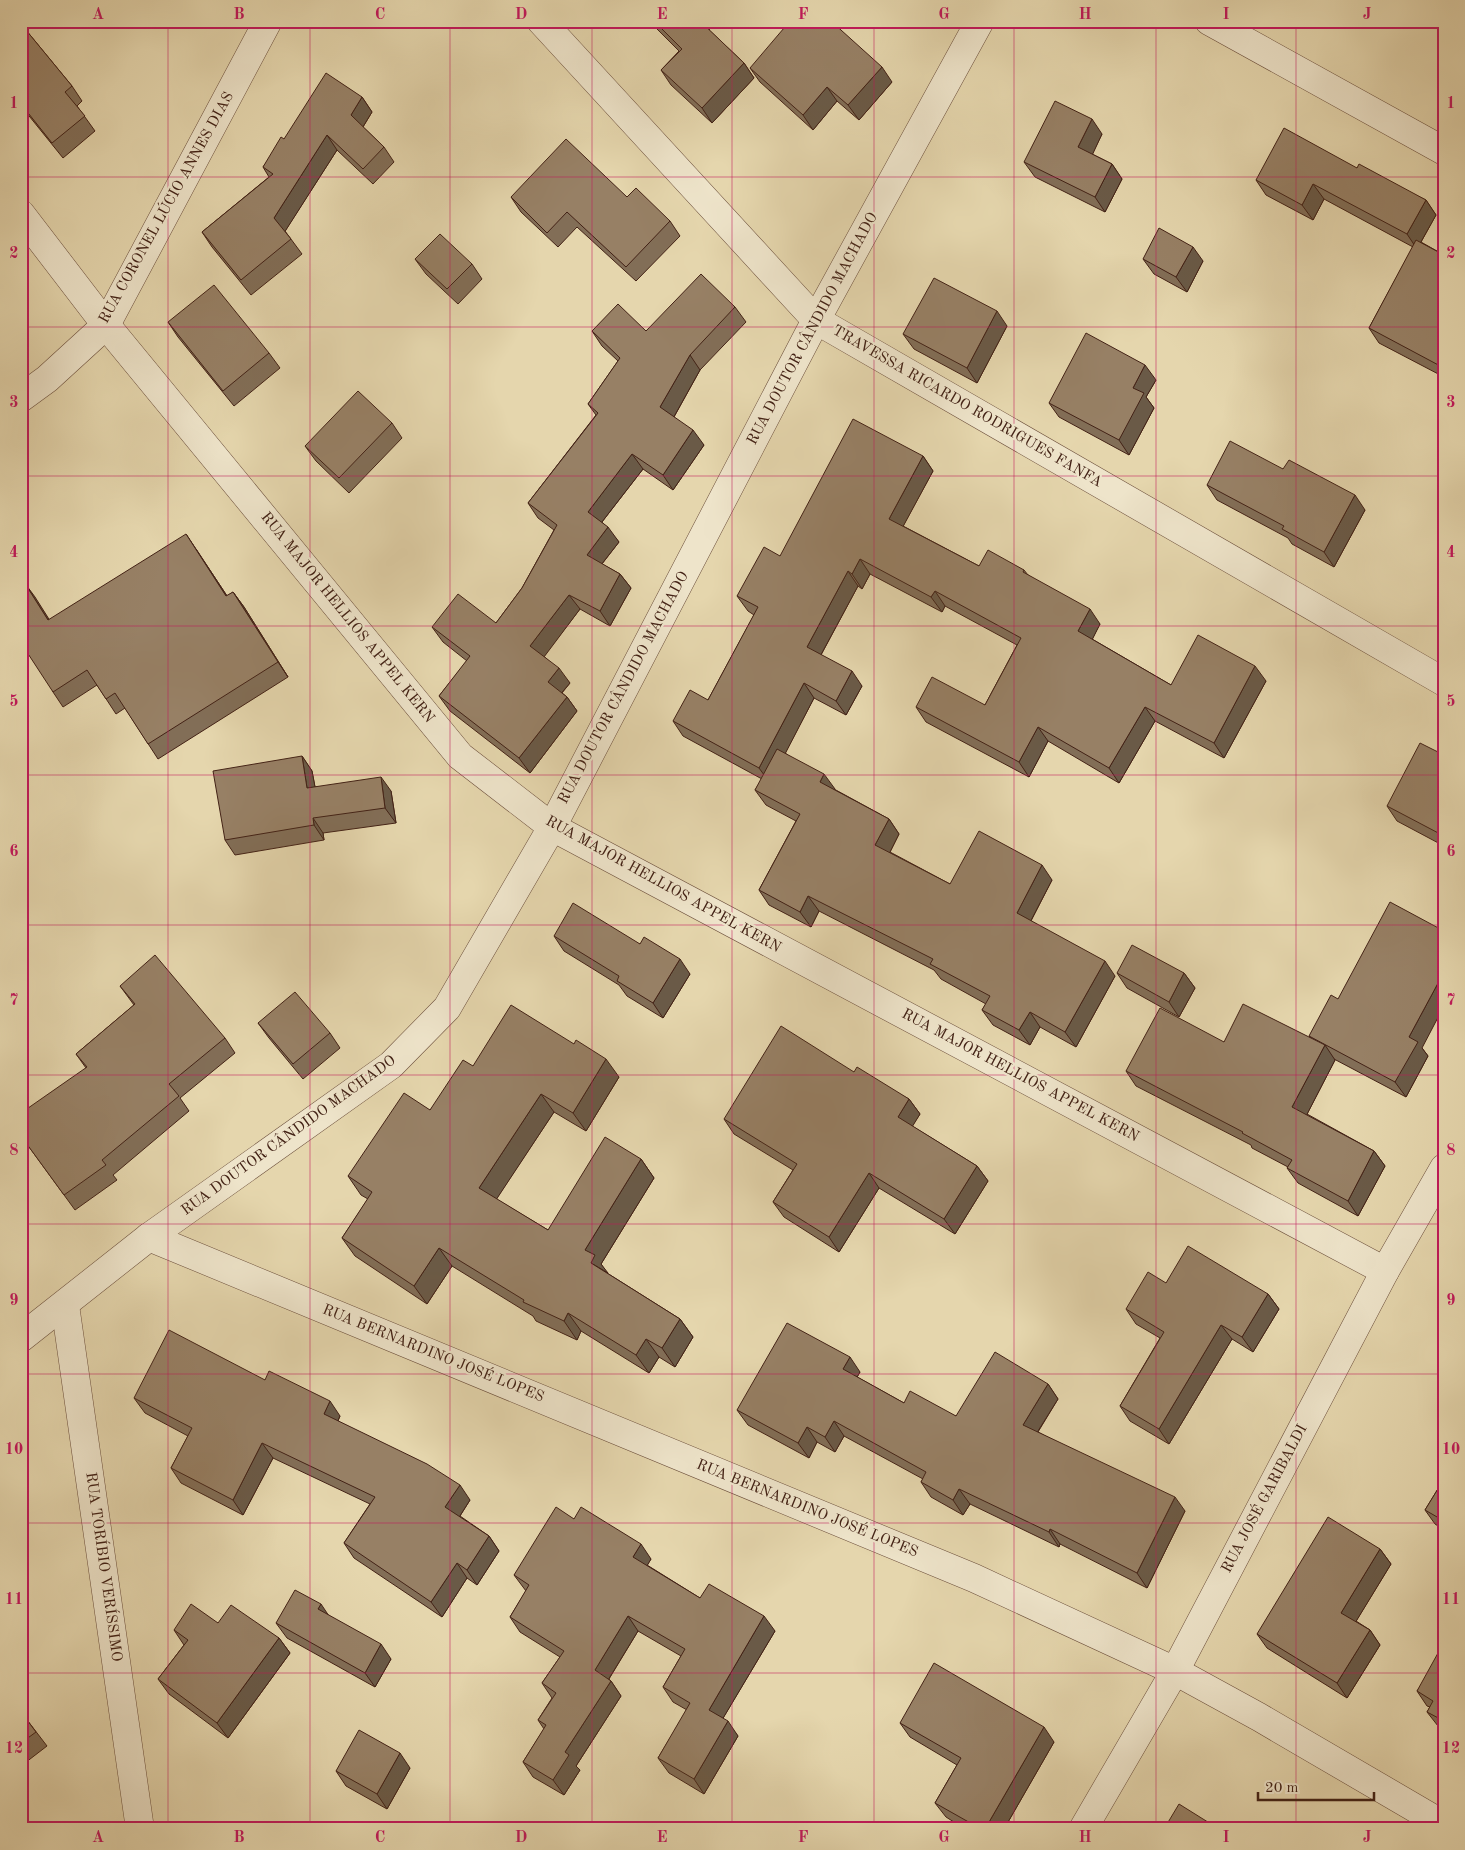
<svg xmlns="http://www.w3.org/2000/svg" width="1465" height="1850" viewBox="0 0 1465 1850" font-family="'Old Standard TT',serif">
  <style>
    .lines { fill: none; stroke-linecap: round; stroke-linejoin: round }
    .street-casing { stroke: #6c4f3c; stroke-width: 29 }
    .street { stroke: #eee4ca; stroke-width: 28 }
    .wall { fill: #826e57; stroke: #432216 }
    .shaded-wall { fill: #6a5a47; stroke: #432216 }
    .building { fill: #978065; stroke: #432216 }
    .grid { fill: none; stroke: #c2185b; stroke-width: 1; stroke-opacity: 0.55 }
    .labels { text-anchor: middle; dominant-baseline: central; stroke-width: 4.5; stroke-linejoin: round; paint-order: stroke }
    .street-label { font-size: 15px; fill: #432216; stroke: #eee4ca }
    .neatline { fill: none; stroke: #c2185b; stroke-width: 2 }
    .grid-label { font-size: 16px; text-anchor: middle; font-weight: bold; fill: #c2185b }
  </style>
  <rect width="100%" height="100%" fill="#e5d6ad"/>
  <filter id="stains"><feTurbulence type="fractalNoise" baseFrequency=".004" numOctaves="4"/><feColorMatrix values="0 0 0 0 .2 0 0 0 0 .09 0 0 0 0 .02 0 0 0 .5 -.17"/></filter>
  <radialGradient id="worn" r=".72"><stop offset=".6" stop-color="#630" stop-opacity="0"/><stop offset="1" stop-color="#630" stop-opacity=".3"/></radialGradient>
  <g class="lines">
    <defs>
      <g id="street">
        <polyline points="541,21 816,320 1444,682"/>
        <polyline points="1209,21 1444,151"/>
        <polyline points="21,214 106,325 460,756 552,827 1385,1271"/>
        <polyline points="21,398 47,379 106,325 268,21"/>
        <polyline points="149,1237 974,1578 1175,1671 1259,1717 1444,1825"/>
        <polyline points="65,1305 140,1829"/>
        <polyline points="21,1338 149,1237 391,1065 447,1008 552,827 816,320 980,21"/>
        <polyline points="1083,1829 1175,1671 1385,1271 1444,1168"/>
      </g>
    </defs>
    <!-- street casing -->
    <use href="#street" class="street-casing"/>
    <!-- street -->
    <use href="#street" class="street"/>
  </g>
  <!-- wall -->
  <g class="wall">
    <polygon points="649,21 717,21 709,30 744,63 754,78 712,123 671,85 661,70 679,51"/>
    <polygon points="21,24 72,86 82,101 77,106 95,131 63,158 21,106"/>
    <polygon points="750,68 892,82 859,120 837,101 813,130 760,82"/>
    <polygon points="362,97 372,112 363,127 384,147 394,162 373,184 337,150 285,231 302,254 251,295 212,247 202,232 269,177 263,167 284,139"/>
    <polygon points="1102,134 1092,154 1112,164 1122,179 1105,212 1035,177 1024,162"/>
    <polygon points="1357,168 1426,200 1436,215 1421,242 1444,255 1444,377 1379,343 1369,328 1413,247 1324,199 1313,220 1266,195 1256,180"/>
    <polygon points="511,197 627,197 670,221 680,236 636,281 577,227 558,247 521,212"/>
    <polygon points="415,259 472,264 482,279 458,304 426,274"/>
    <polygon points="1143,259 1203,261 1187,292 1154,274"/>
    <polygon points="735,307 746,322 700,370 674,417 704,445 673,490 643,469 602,522 619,542 602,564 620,574 631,588 610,626 580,609 544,656 570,683 562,693 567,697 577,711 530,773 450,711 439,696 467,661 443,642 432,627 496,623 522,588 554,530 538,518 528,503 596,415 588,404 618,361 602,346 592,331 646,331"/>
    <polygon points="168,322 269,353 280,368 234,406 178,337"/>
    <polygon points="1007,326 977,383 914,349 903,334"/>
    <polygon points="1156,380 1146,397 1154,408 1129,455 1059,417 1049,403"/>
    <polygon points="392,423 402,438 349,493 316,461 305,446"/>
    <polygon points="923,456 933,471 903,526 979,566 1024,570 1028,575 1100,624 1092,639 1171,685 1266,681 1224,758 1155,721 1119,783 1048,741 1029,777 926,722 916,707 985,705 1017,645 945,606 942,612 870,574 862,589 858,586 821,655 862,686 846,715 814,698 785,753 835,789 834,789 889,819 899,834 890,852 950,884 1052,880 1031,921 1115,976 1076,1047 1040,1027 1030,1045 993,1025 982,1010 986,1004 941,979 934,970 819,911 811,927 769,905 759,890 796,821 766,805 755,790 762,779 683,736 673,721 708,700 754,615 748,611 737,596 780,556"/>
    <polygon points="1283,469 1365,510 1334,567 1292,544 1288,538 1217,500 1207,485"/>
    <polygon points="196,549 227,596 233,592 244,607 288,677 158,759 125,708 116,714 97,685 63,707 53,692 24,582 49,620"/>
    <polygon points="1444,755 1444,846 1397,821 1387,806"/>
    <polygon points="302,756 312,771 315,787 391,791 396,823 323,833 324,840 235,855 225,840"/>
    <polygon points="554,936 640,944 690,974 663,1018 627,996 619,985 564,951"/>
    <polygon points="1117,973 1184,973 1195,988 1179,1017 1127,988"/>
    <polygon points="120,986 225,1038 235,1053 180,1098 189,1111 113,1175 117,1180 75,1210 21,1136 86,1068 76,1054 134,1005"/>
    <polygon points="258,1023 330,1033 340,1048 303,1079 269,1038"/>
    <polygon points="1309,1036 1422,1048 1428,1056 1406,1097 1334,1059 1335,1060 1307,1114 1374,1151 1385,1166 1358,1216 1298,1183 1287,1168 1288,1167 1252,1148 1251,1145 1136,1086 1126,1071 1224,1042 1311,1038"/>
    <polygon points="473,1066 619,1077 586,1131 554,1112 496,1199 548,1230 641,1159 654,1178 601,1264 607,1273 680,1319 693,1337 675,1367 659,1357 649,1373 581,1331 577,1340 536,1321 533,1316 452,1266 427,1304 355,1256 342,1238 368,1199 361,1195 348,1176 430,1110"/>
    <polygon points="854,1072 909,1099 920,1114 912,1126 977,1166 988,1181 955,1234 879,1188 839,1252 784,1217 773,1202 793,1170 734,1134 724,1119"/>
    <polygon points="1166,1283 1268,1294 1279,1309 1253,1352 1232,1339 1169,1444 1130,1421 1120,1406 1160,1338 1136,1324 1126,1309"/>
    <polygon points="860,1372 857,1377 904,1403 956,1416 1048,1384 1058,1399 1038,1432 1185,1511 1147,1588 1060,1544 1059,1547 970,1504 963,1515 931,1497 921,1482 923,1479 844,1436 835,1452 817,1442 809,1458 748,1425 737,1410"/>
    <polygon points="265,1380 340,1416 338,1421 470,1500 460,1516 489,1536 499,1551 477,1585 467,1578 442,1617 354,1558 344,1543 370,1504 273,1458 243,1515 181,1483 171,1468 188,1436 145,1413 134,1398"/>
    <polygon points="1444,1479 1444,1530 1435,1524 1425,1510"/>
    <polygon points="574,1519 651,1559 647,1565 700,1598 775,1631 723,1718 738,1736 704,1794 669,1773 658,1758 687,1710 673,1702 663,1687 681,1656 638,1631 609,1679 611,1681 621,1696 576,1766 580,1770 564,1795 533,1777 523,1762 544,1729 538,1720 552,1698 542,1683 560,1657 520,1632 510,1617 526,1591 514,1575"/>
    <polygon points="1380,1549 1391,1564 1356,1621 1370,1630 1380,1645 1347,1698 1267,1648 1257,1634"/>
    <polygon points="21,1558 24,1562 21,1564"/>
    <polygon points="328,1615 391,1659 375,1687 287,1638 276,1623"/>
    <polygon points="218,1623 279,1638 290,1653 228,1738 169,1694 158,1679 184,1645 174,1630"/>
    <polygon points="1444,1656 1444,1730 1438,1726 1427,1712 1430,1707 1427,1706 1417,1691"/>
    <polygon points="21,1712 47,1746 21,1766"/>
    <polygon points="900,1723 1054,1742 1004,1829 965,1829 946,1817 935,1803 957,1765 910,1737"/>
    <polygon points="410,1768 387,1809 346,1786 336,1771"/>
  </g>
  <!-- shaded-wall -->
  <g class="shaded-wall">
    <polygon points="744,63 754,78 712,123 702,108"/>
    <polygon points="882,67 892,82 859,120 848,105"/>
    <polygon points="827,87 837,101 813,130 803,115"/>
    <polygon points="362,97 372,112 361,130 351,115"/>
    <polygon points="1092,119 1102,134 1089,162 1078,147"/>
    <polygon points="327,135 337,150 284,233 274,218"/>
    <polygon points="1112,164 1122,179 1105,212 1095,197"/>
    <polygon points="1313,184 1324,199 1313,220 1302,205"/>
    <polygon points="1426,200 1436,215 1417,249 1407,234"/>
    <polygon points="1193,247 1203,261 1187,292 1176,277"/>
    <polygon points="997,311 1007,326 977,383 967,368"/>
    <polygon points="690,355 700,370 671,422 660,407"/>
    <polygon points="1145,365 1156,380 1146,397 1154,408 1129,455 1119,440 1133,388"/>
    <polygon points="693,430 704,445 673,490 663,475"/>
    <polygon points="632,454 643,469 598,527 588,512"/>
    <polygon points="923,456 933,471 899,534 889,519"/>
    <polygon points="1355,495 1365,510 1334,567 1324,552"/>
    <polygon points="608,527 619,542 597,570 587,555"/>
    <polygon points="186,534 196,549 237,611 226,596"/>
    <polygon points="860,559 870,574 862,589 852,574"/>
    <polygon points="848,571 858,586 817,662 807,647"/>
    <polygon points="620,574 631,588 610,626 600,611"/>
    <polygon points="24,582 35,597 59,635 48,620"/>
    <polygon points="935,591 945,606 942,612 931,597"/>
    <polygon points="233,592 244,607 288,677 278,662"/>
    <polygon points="569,595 580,609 541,661 530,646"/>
    <polygon points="1090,609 1100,624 1089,646 1078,631"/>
    <polygon points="1255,666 1266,681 1224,758 1214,743"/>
    <polygon points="559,668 570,683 558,697 548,682"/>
    <polygon points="852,671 862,686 846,715 836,701"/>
    <polygon points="804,683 814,698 770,783 759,768"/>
    <polygon points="567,697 577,711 530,773 519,758"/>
    <polygon points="1145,707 1155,721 1119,783 1109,768"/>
    <polygon points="1038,727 1048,741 1029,777 1019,762"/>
    <polygon points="302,756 312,771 318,803 307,788"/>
    <polygon points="824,774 835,789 831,797 820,782"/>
    <polygon points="381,777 391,791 396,823 385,808"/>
    <polygon points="313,818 323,833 324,840 314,825"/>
    <polygon points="889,819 899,834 886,860 875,845"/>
    <polygon points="1042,865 1052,880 1027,928 1017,913"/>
    <polygon points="808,896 819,911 811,927 800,912"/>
    <polygon points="680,959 690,974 663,1018 653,1003"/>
    <polygon points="1105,961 1115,976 1076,1047 1065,1032"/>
    <polygon points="1444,972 1444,1006 1422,1048 1428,1056 1406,1097 1395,1082 1409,1037"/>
    <polygon points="1184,973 1195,988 1179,1017 1169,1002"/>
    <polygon points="1030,1012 1040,1027 1030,1045 1019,1030"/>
    <polygon points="1325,1045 1335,1060 1303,1122 1292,1107"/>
    <polygon points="606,1059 619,1077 586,1131 573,1113"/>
    <polygon points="541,1094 554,1112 492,1206 479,1188"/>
    <polygon points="909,1099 920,1114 909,1132 898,1117"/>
    <polygon points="1374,1151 1385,1166 1358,1216 1348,1201"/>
    <polygon points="641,1159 654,1178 601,1264 608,1273 591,1263 585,1250"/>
    <polygon points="977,1166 988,1181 955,1234 944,1219"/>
    <polygon points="869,1173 879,1188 839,1252 829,1237"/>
    <polygon points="439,1248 452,1266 427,1304 414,1286"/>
    <polygon points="1268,1294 1279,1309 1253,1352 1242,1337"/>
    <polygon points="568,1313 581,1331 577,1340 564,1321"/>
    <polygon points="680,1319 693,1337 675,1367 662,1348"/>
    <polygon points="1221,1325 1232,1339 1169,1444 1159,1429"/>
    <polygon points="646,1339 659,1357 649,1373 636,1355"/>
    <polygon points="850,1357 860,1372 853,1384 843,1369"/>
    <polygon points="1048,1384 1058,1399 1033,1439 1023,1425"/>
    <polygon points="330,1401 340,1416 334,1429 324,1414"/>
    <polygon points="834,1421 844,1436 835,1452 825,1437"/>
    <polygon points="807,1427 817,1442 809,1458 798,1443"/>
    <polygon points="262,1443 273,1458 243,1515 233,1500"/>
    <polygon points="460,1485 470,1500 456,1522 445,1507"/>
    <polygon points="959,1489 970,1504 963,1515 953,1500"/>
    <polygon points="1175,1497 1185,1511 1147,1588 1137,1573"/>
    <polygon points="1050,1529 1060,1544 1059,1547 1049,1532"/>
    <polygon points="489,1536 499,1551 477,1585 467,1570"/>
    <polygon points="641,1544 651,1559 644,1571 633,1557"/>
    <polygon points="1380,1549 1391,1564 1352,1628 1341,1613"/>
    <polygon points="457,1563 467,1578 442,1617 431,1602"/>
    <polygon points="321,1604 331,1619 318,1609"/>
    <polygon points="628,1616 638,1631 605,1685 595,1670"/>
    <polygon points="764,1616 775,1631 719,1725 709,1710"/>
    <polygon points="1370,1630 1380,1645 1347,1698 1337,1683"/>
    <polygon points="279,1638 290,1653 228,1738 217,1723"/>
    <polygon points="381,1644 391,1659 375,1687 365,1673"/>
    <polygon points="611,1681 621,1696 576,1766 580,1770 564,1795 553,1780 565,1752"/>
    <polygon points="728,1721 738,1736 704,1794 694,1779"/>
    <polygon points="1044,1727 1054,1742 1004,1829 985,1829"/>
    <polygon points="400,1753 410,1768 387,1809 377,1794"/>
  </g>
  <!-- building -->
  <g class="building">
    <polygon points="654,21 700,21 744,63 702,108 661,70 682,49"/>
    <polygon points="790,21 831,21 882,67 848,105 827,87 803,115 750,68"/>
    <polygon points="21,24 72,86 65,92 85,116 52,143 21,104"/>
    <polygon points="326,73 362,97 351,115 384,147 363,169 327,135 274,218 291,239 241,280 202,232 273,174 263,167 281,137 284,139"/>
    <polygon points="1055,101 1092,119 1078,147 1112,164 1095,197 1024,162"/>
    <polygon points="1284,128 1357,168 1359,164 1426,200 1407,234 1313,184 1302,205 1256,180"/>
    <polygon points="566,139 627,197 636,188 670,221 626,267 567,212 547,233 511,197"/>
    <polygon points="1159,228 1193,247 1176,277 1143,259"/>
    <polygon points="440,234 472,264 447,289 415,259"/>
    <polygon points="1416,240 1444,255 1444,368 1369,328"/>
    <polygon points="701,274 735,307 690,355 660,407 693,430 663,475 632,454 588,512 608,527 587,555 620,574 600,611 569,595 530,646 559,668 548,682 567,697 519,758 439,696 470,656 432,627 458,594 496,623 522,588 557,525 528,503 598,413 588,404 620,358 592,331 618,304 646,331"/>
    <polygon points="934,278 997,311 967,368 903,334"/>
    <polygon points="214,285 269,353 223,391 168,322"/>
    <polygon points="1086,333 1145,365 1133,388 1144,393 1119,440 1049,403"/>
    <polygon points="358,391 392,423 339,478 305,446"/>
    <polygon points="853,419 923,456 889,519 979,566 988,550 1024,570 1023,572 1090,609 1078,631 1171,685 1198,635 1255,666 1214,743 1145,707 1109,768 1038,727 1019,762 916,707 932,677 985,705 1021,638 935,591 931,597 860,559 852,574 848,571 807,647 852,671 836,701 804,683 759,768 673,721 690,690 708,700 758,607 737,596 764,547 780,556"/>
    <polygon points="1230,441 1283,469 1289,460 1355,495 1324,552 1282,529 1284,526 1207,485"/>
    <polygon points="186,534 226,596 233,592 278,662 148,744 115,693 106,699 87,670 53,692 21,643 21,584 24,582 48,620"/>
    <polygon points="1420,743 1444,755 1444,836 1387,806"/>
    <polygon points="777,749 824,774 820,782 889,819 875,845 950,884 979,831 1042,865 1017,913 1105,961 1065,1032 1030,1012 1019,1030 982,1010 990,996 930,964 933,959 808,896 800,912 759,890 800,814 755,790"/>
    <polygon points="302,756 307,788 381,777 385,808 313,818 314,825 225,840 213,771"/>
    <polygon points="1390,902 1444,931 1444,972 1409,1037 1418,1042 1395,1082 1309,1036 1331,995 1338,999"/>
    <polygon points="573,903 640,944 644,937 680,959 653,1003 617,981 619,976 554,936"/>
    <polygon points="1132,945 1184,973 1169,1002 1117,973"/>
    <polygon points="155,955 225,1038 169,1084 179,1096 102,1160 106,1165 64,1195 21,1136 21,1113 87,1067 76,1054 135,1004 120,986"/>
    <polygon points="295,992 330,1033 293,1064 258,1023"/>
    <polygon points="1243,1004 1325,1045 1292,1107 1374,1151 1348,1201 1287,1168 1292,1160 1242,1133 1243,1132 1126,1071 1160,1008 1224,1042"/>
    <polygon points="511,1005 574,1044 576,1040 606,1059 573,1113 541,1094 479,1188 548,1230 605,1137 641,1159 585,1250 595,1255 591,1263 680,1319 662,1348 646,1339 636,1355 568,1313 564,1321 523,1302 524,1300 439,1248 414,1286 342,1238 372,1192 348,1176 404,1093 430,1110 463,1060 473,1066"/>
    <polygon points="781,1026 854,1072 857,1067 909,1099 898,1117 977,1166 944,1219 869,1173 829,1237 773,1202 797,1164 724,1119"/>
    <polygon points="1188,1246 1268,1294 1242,1337 1221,1325 1159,1429 1120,1406 1164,1332 1126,1309 1148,1272 1166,1283"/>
    <polygon points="787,1323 850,1357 843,1369 904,1403 910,1391 956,1416 995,1352 1048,1384 1023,1425 1175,1497 1137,1573 1050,1529 1049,1532 959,1489 953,1500 921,1482 926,1472 834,1421 825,1437 807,1427 798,1443 737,1410"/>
    <polygon points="169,1330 265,1380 269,1371 330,1401 324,1414 427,1464 460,1485 445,1507 489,1536 467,1570 457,1563 431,1602 344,1543 375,1497 262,1443 233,1500 171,1468 192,1428 134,1398"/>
    <polygon points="1444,1479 1444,1521 1425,1510"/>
    <polygon points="556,1507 574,1519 581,1507 641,1544 633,1557 700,1598 709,1584 764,1616 709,1710 728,1721 694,1779 658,1758 690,1703 663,1687 685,1649 628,1616 595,1670 611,1681 565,1752 569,1755 553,1780 523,1762 546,1725 538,1720 556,1693 542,1683 564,1651 510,1617 529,1585 514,1575"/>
    <polygon points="1328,1517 1380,1549 1341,1613 1370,1630 1337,1683 1257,1634"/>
    <polygon points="295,1590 321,1604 318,1609 381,1644 365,1673 276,1623"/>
    <polygon points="191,1604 218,1623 231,1605 279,1638 217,1723 158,1679 188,1640 174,1630"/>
    <polygon points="1438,1653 1444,1656 1444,1721 1427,1712 1433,1701 1417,1691"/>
    <polygon points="934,1663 1044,1727 985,1829 981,1829 935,1803 961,1758 900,1723"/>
    <polygon points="21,1712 36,1732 21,1743"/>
    <polygon points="359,1730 400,1753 377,1794 336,1771"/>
    <polygon points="1179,1804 1219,1829 1164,1829"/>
    <polygon points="21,1823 25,1829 21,1829"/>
  </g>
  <!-- grid -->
  <path class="grid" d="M168 21V1829M310 21V1829M450 21V1829M592 21V1829M732 21V1829M874 21V1829M1014 21V1829M1156 21V1829M1296 21V1829M21 177H1444M21 327H1444M21 476H1444M21 626H1444M21 775H1444M21 925H1444M21 1075H1444M21 1224H1444M21 1374H1444M21 1523H1444M21 1673H1444"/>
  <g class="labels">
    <!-- street labels -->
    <g class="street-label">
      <text transform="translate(167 208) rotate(-61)">RUA CORONEL LÚCIO ANNES DIAS</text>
      <text transform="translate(813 329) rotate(-62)">RUA DOUTOR CÂNDIDO MACHADO</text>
      <text transform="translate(967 407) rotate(30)">TRAVESSA RICARDO RODRIGUES FANFA</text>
      <text transform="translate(347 618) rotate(51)">RUA MAJOR HELLIOS APPEL KERN</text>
      <text transform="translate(624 688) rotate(-62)">RUA DOUTOR CÂNDIDO MACHADO</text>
      <text transform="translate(663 885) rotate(29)">RUA MAJOR HELLIOS APPEL KERN</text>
      <text transform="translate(1020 1076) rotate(28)">RUA MAJOR HELLIOS APPEL KERN</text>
      <text transform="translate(289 1136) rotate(-36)">RUA DOUTOR CÂNDIDO MACHADO</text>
      <text transform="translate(433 1354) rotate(22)">RUA BERNARDINO JOSÉ LOPES</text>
      <text transform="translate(1265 1499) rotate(-62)">RUA JOSÉ GARIBALDI</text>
      <text transform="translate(807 1509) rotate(22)">RUA BERNARDINO JOSÉ LOPES</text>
      <text transform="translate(103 1567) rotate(82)">RUA TORÍBIO VERÍSSIMO</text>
    </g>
  </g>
  <!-- margin -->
  <rect width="1465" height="1850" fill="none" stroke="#e5d6ad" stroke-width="55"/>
  <!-- scale -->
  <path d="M1258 1792v8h116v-8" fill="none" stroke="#432216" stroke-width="2.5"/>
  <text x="1265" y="1792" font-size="15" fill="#432216" stroke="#eee4ca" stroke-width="4" paint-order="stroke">20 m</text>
  <rect x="28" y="28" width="1410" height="1794" class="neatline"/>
  <g class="grid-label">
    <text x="98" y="19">A</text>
    <text x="239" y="19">B</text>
    <text x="380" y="19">C</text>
    <text x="521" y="19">D</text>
    <text x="662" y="19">E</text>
    <text x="803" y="19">F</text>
    <text x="944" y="19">G</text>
    <text x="1085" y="19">H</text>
    <text x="1226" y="19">I</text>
    <text x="1367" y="19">J</text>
    <text x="14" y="108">1</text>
    <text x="1451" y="108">1</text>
    <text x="14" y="258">2</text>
    <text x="1451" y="258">2</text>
    <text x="14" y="407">3</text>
    <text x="1451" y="407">3</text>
    <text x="14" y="557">4</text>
    <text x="1451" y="557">4</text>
    <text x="14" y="706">5</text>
    <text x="1451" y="706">5</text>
    <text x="14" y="856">6</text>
    <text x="1451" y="856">6</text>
    <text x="14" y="1005">7</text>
    <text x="1451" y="1005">7</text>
    <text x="14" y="1155">8</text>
    <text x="1451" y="1155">8</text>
    <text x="14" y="1305">9</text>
    <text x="1451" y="1305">9</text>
    <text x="14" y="1454">10</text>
    <text x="1451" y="1454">10</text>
    <text x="14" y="1604">11</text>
    <text x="1451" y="1604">11</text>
    <text x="14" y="1753">12</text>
    <text x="1451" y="1753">12</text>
    <text x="98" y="1842">A</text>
    <text x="239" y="1842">B</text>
    <text x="380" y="1842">C</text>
    <text x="521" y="1842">D</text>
    <text x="662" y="1842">E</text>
    <text x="803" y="1842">F</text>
    <text x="944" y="1842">G</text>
    <text x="1085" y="1842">H</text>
    <text x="1226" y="1842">I</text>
    <text x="1367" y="1842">J</text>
  </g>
  <rect width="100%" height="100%" filter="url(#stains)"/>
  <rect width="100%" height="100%" fill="url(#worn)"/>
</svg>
